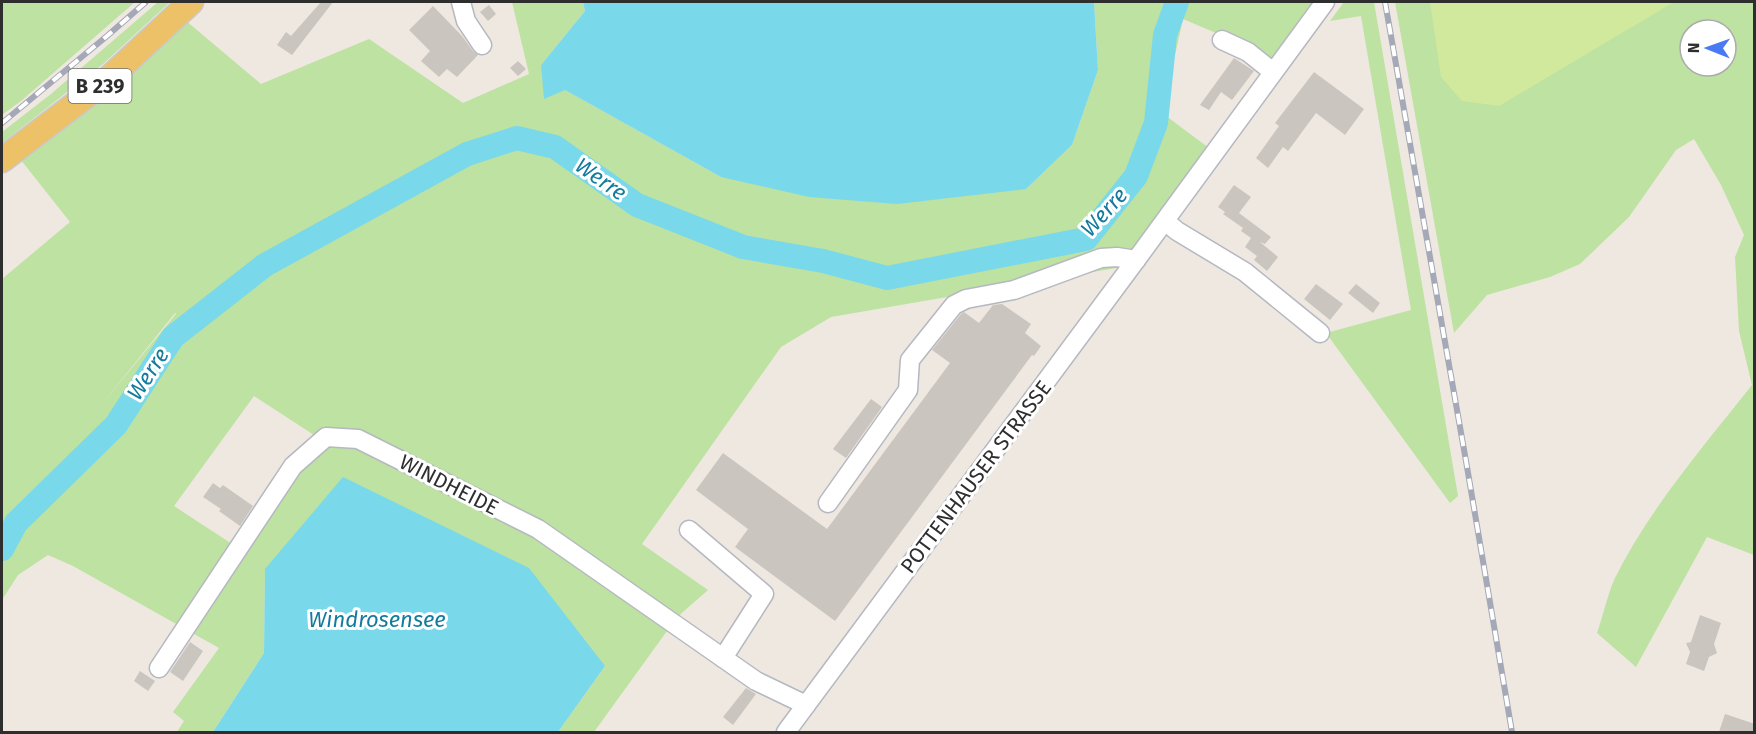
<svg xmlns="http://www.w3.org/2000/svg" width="1756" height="734" viewBox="0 0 1756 734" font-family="'Fira Sans',sans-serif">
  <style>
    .green { fill: #bde2a1; fill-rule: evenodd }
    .pitch { fill: #d0e99d }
    .water { fill: #7ad8eb }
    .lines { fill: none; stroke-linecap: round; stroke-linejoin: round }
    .river { stroke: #7ad8eb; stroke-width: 24 }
    .building { fill: #cac6bf }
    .minor-casing { stroke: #b5b8c0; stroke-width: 21 }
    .major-casing { stroke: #c9c9c9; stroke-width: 27 }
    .minor { stroke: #fff; stroke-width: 18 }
    .major { stroke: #ecc168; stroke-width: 24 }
    .rail-casing { stroke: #a4a8b7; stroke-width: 6 }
    .rail { stroke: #fff; stroke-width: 4; stroke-dasharray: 11; stroke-linecap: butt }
    .labels { text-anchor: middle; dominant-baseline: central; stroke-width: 6; stroke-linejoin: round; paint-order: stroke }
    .shield { fill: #fff; stroke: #6d6d6d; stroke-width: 1.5 }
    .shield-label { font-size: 20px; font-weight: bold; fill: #2e2e2e }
    .street-label { font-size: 21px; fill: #2e2e2e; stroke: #fff }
    .water-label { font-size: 22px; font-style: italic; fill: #137b9d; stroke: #fff }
  </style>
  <rect width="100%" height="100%" fill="#eee8e1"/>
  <!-- green -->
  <g class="green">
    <polygon points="2,2 135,2 21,101 2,115"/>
    <polygon points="158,2 170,2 103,64 2,143 2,132 51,94"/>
    <path d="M512 2H583L585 11 541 65 565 90 721 177 1026 189 1072 145 1098 70 1094 2H1315L1272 62 1235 41 1183 19 1162 113 1209 148 1122 267 831 317 781 347 642 544 708 590 675 619 540 521 385 462 532 536 667 631 594 732H558L605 666 265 569 264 653 213 732H177L184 721 173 712 219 648 73 566 48 555 18 575 2 600V279L70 222 21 160 185 20 261 84 369 39 463 103 529 74ZM176 313 175 315 99 408 175 313ZM254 396 314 435 279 471 232 544 174 506Z"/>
    <polygon points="1344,2 1374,2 1458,496 1450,503 1326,333 1411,310 1361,16 1330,21"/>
    <path d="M1395 2H1754V555L1707 537 1636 667 1597 633C1603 616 1607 597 1614 580 1649 509 1703 447 1752 385L1739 331 1735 257 1744 235 1721 185 1694 139 1676 150 1629 217 1580 264 1550 277 1487 295 1454 333ZM1690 30H1726V66H1690Z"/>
  </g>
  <!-- pitch -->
  <polygon class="pitch" points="1430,2 1674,2 1499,106 1462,101 1441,77"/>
  <!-- water -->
  <g class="water">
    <polygon points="583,2 1094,2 1098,70 1072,145 1026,189 897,204 809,197 721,177 565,90 544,99 541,65 585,11"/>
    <polygon points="343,477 529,568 605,666 558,732 213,732 264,653 265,569"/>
  </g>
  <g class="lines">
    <!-- river -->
    <polyline class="river" points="2,549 16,523 116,425 173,337 265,265 467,154 517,138 555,147 637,205 743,247 823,261 887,278 1086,239 1136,176 1156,123 1165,35 1177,2"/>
  </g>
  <!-- building -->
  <g class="building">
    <polygon points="321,2 333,2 292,55 277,45 286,32 291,36"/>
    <polygon points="489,5 496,14 488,21 480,12"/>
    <polygon points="433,6 462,36 473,51 478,55 457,77 447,69 439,77 421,61 430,51 409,30"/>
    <polygon points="1234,58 1254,71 1232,100 1221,92 1209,110 1200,105"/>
    <polygon points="518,61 526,69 518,76 510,68"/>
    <polygon points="1314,72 1364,109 1345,135 1316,113 1288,151 1283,147 1268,168 1256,158 1279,126 1275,123"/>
    <polygon points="1234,185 1251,197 1239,213 1271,237 1265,244 1260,242 1278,257 1267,271 1254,260 1257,256 1245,247 1251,238 1241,231 1243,228 1223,214 1225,212 1218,207"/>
    <polygon points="1316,284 1343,304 1330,320 1304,299"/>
    <polygon points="1356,284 1380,303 1373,313 1348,293"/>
    <polygon points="1002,304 1031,324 1025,333 1041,346 1034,356 1032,355 835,621 735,547 748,529 696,490 723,453 827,529 950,363 932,350 961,314 964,312 979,323 993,305"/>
    <polygon points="871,399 882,407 846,458 833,449"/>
    <polygon points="213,483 220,488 223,485 253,506 240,526 219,511 221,509 203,497"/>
    <polygon points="1700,615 1721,623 1714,644 1717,653 1709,657 1704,671 1686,664 1690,652 1686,643 1691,642"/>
    <polygon points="190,642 203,651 183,681 170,672"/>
    <polygon points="140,671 155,681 148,691 134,681"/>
    <polygon points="746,688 756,694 733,725 723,717"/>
    <polygon points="1725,714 1755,724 1755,732 1719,732"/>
  </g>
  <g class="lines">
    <defs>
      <g id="minor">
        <polyline points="461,2 466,21 482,45"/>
        <polyline points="1222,40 1248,52 1273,72"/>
        <polyline points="1165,221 1177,231 1245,272 1320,333"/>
        <polyline points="828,503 908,390 910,360 954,305 966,299 1014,290 1101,258 1117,257 1136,260"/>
        <polyline points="689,530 764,594 723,658"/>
        <polyline points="159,668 293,466 326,437 358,439 538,529 756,681 806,705"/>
        <polyline points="786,732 1136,260 1325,2"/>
      </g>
      <polyline id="major" points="2,160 107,80 191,2"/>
    </defs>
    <!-- minor casing -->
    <use href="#minor" class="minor-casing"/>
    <!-- major casing -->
    <use href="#major" class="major-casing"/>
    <!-- minor -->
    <use href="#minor" class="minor"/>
    <!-- major -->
    <use href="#major" class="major"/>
    <defs>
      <g id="rail">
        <polyline points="1385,2 1466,461 1512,732"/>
        <polyline points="2,123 107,36 146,2"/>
      </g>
    </defs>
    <!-- rail casing -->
    <use href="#rail" class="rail-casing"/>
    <!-- rail -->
    <use href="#rail" class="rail"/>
  </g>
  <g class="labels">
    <!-- shield labels -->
    <rect class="shield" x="68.5" y="69" width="63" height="34" rx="4.5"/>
    <g class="shield-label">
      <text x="100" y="86">B 239</text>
    </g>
    <!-- street labels -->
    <g class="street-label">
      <text transform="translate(976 477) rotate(-53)">POTTENHAUSER STRASSE</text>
      <text transform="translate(449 485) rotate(27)">WINDHEIDE</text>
    </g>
    <!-- water labels -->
    <g class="water-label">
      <text transform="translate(601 179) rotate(35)">Werre</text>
      <text transform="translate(1104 212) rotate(-48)">Werre</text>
      <text transform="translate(148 374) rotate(-57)">Werre</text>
      <text x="377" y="619">Windrosensee</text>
    </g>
  </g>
  <!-- border -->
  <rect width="1756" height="734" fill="none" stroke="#2e2e2e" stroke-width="6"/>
  <!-- north arrow -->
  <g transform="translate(1708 48) rotate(271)"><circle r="28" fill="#ffffff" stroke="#ababab" stroke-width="1.5"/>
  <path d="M0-4.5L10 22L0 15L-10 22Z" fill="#497af4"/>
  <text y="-9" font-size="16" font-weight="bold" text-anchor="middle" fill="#2e2e2e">N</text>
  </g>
</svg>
